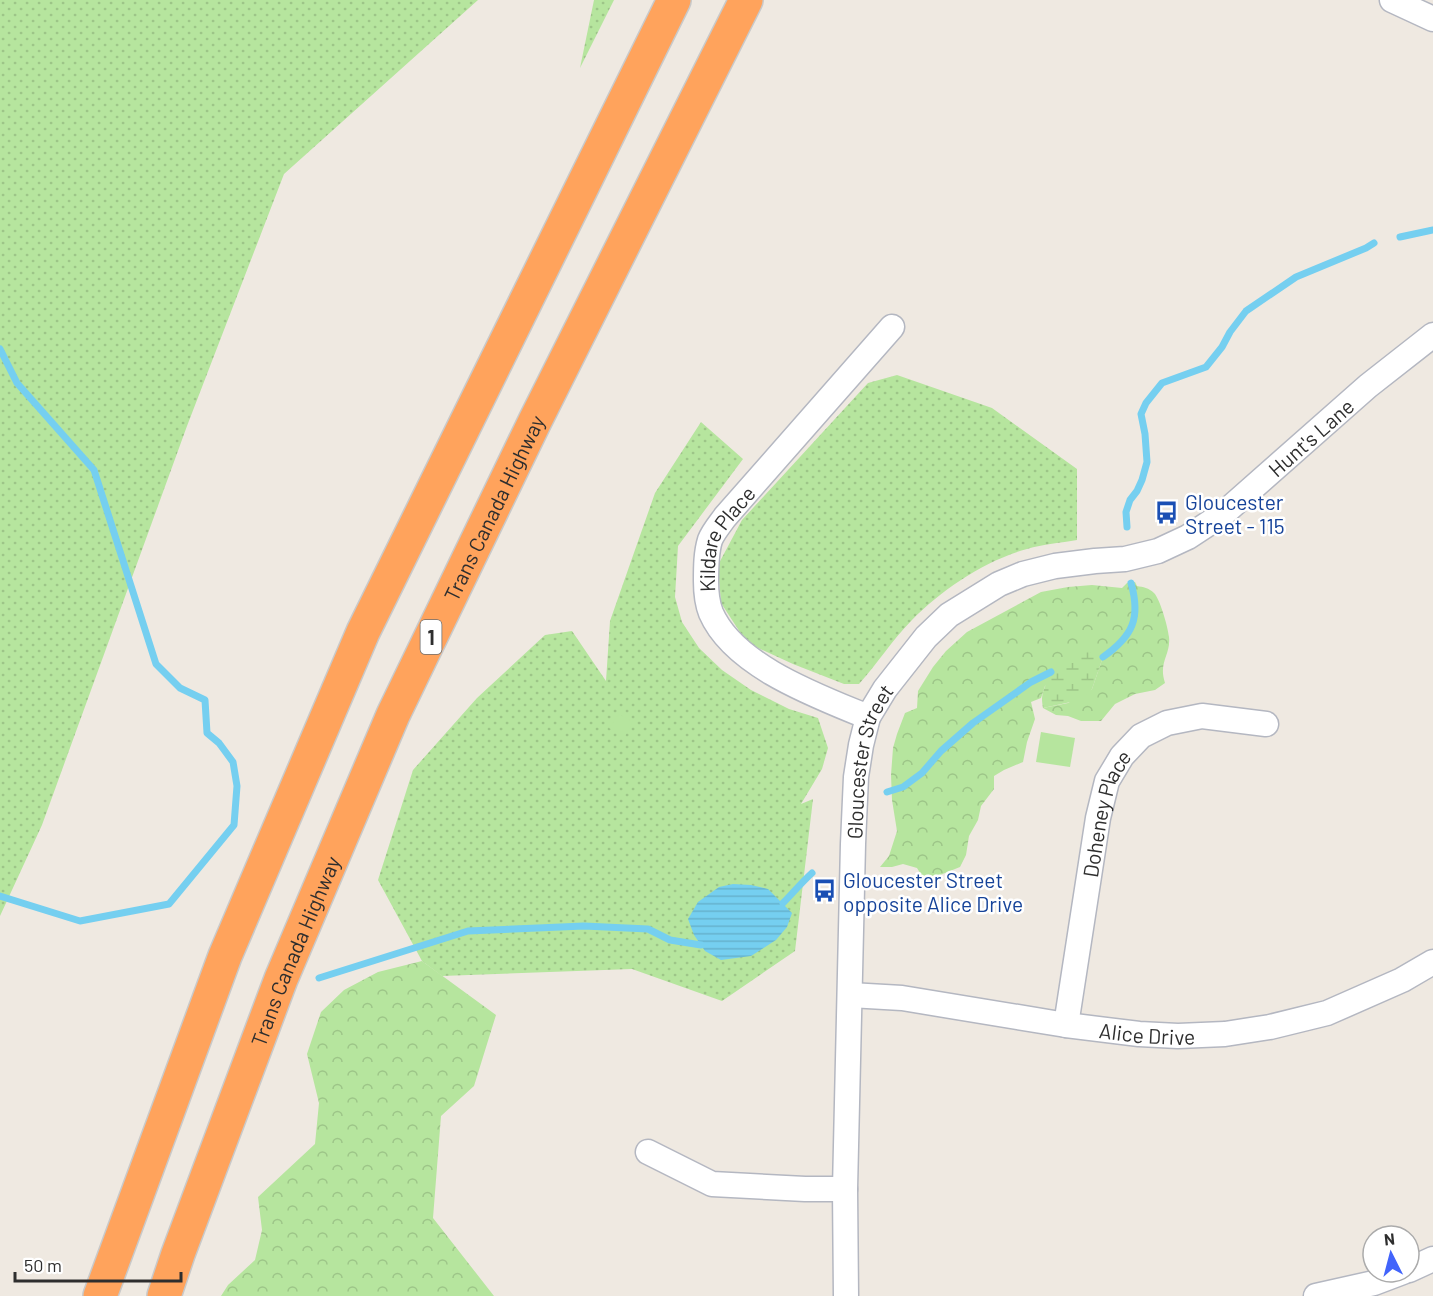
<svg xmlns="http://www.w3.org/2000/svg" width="1433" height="1296" viewBox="0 0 1433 1296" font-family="Barlow,sans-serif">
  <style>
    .grass { fill: url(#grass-dots) }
    .forest { fill: url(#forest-crowns) }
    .wetland { fill: url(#wetland-marsh) }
    .park { fill: #b6e59e }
    .water { fill: url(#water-rules) }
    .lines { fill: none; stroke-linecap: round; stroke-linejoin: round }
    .stream { stroke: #75cff0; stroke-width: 7 }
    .street-casing { stroke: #b4b7c1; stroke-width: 27 }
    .highway-casing { stroke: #c9c9c9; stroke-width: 36 }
    .street { stroke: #fff; stroke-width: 24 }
    .highway { stroke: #ffa35c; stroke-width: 33 }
    .labels { text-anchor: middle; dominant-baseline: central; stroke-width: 5; stroke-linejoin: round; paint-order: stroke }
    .shield { fill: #fff; stroke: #6d6d6d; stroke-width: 1.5 }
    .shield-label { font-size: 20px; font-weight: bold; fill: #2e2e2e }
    .street-label { font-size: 21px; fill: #2e2e2e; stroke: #fff }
    .transit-label { font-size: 21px; fill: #164399; stroke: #fff; text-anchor: start }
  </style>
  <defs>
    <pattern id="grass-dots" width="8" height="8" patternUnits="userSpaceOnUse" patternTransform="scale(1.5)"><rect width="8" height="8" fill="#b6e59e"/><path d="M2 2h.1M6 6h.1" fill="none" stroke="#9dc588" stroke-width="1.8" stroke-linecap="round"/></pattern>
    <pattern id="forest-crowns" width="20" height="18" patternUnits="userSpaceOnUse" patternTransform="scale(1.5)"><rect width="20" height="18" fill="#b6e59e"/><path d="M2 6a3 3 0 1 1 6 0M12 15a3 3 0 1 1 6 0" fill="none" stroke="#9dc588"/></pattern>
    <pattern id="wetland-marsh" width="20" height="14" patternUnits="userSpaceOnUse" patternTransform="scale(1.5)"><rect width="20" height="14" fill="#b6e59e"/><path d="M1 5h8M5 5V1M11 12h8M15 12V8" fill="none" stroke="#9dc588"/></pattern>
    <pattern id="water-rules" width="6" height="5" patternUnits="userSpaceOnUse" patternTransform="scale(1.5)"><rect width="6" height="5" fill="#75cff0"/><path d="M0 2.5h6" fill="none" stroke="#66b2ce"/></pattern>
  </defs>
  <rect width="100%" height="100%" fill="#efe9e1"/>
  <!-- grass -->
  <g class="grass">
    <polygon points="0,0 478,0 284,174 187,426 42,825 0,916"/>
    <polygon points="594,0 614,0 580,68"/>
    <path d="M897 375 992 408 1077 469V540C1061 543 1043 544 1027 549 986 560 941 590 912 620 892 640 878 663 859 684H844L793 664 747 643 721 603 718 565 742 520 868 383Z"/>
    <polygon points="701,422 743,459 678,546 675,597 682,622 699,648 722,670 751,690 789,709 818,718 828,748 822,769 801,804 813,799 795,951 722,1001 632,969 442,976 422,961 378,880 413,770 477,698 545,635 572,631 606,681 610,621 655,493"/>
  </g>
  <!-- forest -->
  <g class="forest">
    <path d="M1135 582 1137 586C1143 587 1149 588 1154 593 1160 599 1168 627 1169 637 1171 655 1158 662 1165 683L1155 690 1135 694 1115 704 1101 721H1081L1068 716 1056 715 1043 708 1068 703 1092 689 1103 657 1045 686 1041 698 1031 702 1035 719 1027 742 1023 762 1004 770 994 776V789L981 806 978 820 969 836 966 855 960 867 925 881 917 868 903 864 892 867H880L889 856 897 831 892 800 891 775 893 748 897 734 905 713 917 708 918 691 933 667 946 651 967 632 1041 592 1068 587 1092 585 1122 588 1127 583Z"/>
    <polygon points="422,961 496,1015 474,1086 441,1116 433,1218 494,1296 221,1296 228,1285 255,1260 262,1230 258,1197 315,1144 319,1103 307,1054 321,1012 344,990 378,972"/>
  </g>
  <!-- wetland -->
  <path class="wetland" d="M1087 651 1103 657 1092 689 1080 700 1043 708C1041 697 1042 694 1046 684 1054 664 1067 656 1087 651Z"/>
  <!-- park -->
  <g class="park">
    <polygon points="619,714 633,722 625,736 609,728"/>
    <polygon points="1041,732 1075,738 1070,767 1036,762"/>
  </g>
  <!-- water -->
  <polygon class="water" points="733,884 751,885 768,889 792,913 787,927 776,940 751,956 721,960 705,951 694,935 688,919 698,902 719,887"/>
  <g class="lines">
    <!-- stream -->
    <g class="stream">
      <polyline points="1400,237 1433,230"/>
      <polyline points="0,349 17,383 94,470 156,664 180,688 205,700 207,733 219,743 233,762 237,786 234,825 169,904 80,921 0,896"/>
      <polyline points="1127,527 1126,512 1130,500 1137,491 1142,480 1147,462 1145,434 1141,414 1146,403 1162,383 1206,367 1222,347 1230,332 1246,311 1296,277 1366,248 1374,243"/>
      <path d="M1103 657C1133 636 1141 618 1131 583"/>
      <polyline points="887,792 903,787 922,773 941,751 973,723 1031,682 1051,672"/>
      <path d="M783 903C793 893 801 883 812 873"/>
      <polyline points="319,978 468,931 584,926 648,929 670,940 701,945"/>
    </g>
    <defs>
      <g id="street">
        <polyline points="1392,0 1433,19"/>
        <path id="s1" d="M868 717C817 696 734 666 711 613 707 603 706 591 706 581 706 567 706 553 710 540 713 532 720 524 725 517L892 327"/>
        <path id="s2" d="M850 995 902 998 1066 1025 1139 1034 1178 1036 1225 1034 1270 1027 1327 1013 1402 980 1433 962"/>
        <path id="s3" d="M1066 1025 1098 818 1107 781 1122 756 1141 736 1167 723 1202 716 1266 724"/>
        <polyline points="648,1152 712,1184 805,1189 845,1189"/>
        <polyline points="1409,1270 1433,1259"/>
        <path id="s4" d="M846 1296 845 1189 853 844 856 777 861 745 868 717 885 689 926 637 949 615 999 584 1023 574 1055 566 1095 561 1125 559 1158 551 1188 537 1223 514 1368 386 1433 335"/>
        <polyline points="1316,1296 1374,1283 1403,1272"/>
      </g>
      <g id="highway">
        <polyline points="100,1296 225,956 363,632 674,0"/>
        <path id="s5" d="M164 1296 178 1254 281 979 393 715 535 421 746 0"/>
      </g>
    </defs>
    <!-- street casing -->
    <use href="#street" class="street-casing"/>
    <!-- highway casing -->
    <use href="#highway" class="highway-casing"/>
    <!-- street -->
    <use href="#street" class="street"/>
    <!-- highway -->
    <use href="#highway" class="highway"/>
  </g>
  <!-- icons -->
  <defs>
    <symbol id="bus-bare" viewBox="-9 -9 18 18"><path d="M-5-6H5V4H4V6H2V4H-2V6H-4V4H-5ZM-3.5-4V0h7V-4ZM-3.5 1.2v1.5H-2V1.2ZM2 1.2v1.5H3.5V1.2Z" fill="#1a4fb4" stroke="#fff" stroke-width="2.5" paint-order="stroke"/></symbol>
  </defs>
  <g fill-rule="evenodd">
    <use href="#bus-bare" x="1150" y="496" width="33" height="33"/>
    <use href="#bus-bare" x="808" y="874" width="33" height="33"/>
  </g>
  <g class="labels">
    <!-- shield labels -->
    <rect class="shield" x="420.5" y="620" width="21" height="34" rx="4.5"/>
    <g class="shield-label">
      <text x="431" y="637">1</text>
    </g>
    <!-- street labels -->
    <g class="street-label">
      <text stroke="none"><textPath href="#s4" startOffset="1125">Hunt's Lane</textPath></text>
      <text stroke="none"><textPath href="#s5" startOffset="855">Trans Canada Highway</textPath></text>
      <text stroke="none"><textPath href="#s1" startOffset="273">Kildare Place</textPath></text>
      <text stroke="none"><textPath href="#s4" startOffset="537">Gloucester Street</textPath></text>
      <text stroke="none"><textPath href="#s3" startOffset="216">Doheney Place</textPath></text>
      <text stroke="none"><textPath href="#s5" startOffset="369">Trans Canada Highway</textPath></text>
      <text stroke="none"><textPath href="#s2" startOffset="300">Alice Drive</textPath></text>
    </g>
    <!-- transit labels -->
    <g class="transit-label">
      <text x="1185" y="501">Gloucester<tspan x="1185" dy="24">Street - 115</tspan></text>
      <text x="843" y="879">Gloucester Street<tspan x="843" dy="24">opposite Alice Drive</tspan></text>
    </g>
  </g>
  <!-- north arrow -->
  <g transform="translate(1391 1254) rotate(354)"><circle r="28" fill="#ffffff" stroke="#ababab" stroke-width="1.5"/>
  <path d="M0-4.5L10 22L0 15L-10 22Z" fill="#4264fb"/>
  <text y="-9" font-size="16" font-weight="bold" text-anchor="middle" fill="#2e2e2e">N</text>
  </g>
  <!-- scale -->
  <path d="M15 1272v9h166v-9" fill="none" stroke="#2e2e2e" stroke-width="3"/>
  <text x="24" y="1272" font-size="18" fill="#2e2e2e" stroke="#ffffff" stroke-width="4.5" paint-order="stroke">50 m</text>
</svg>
